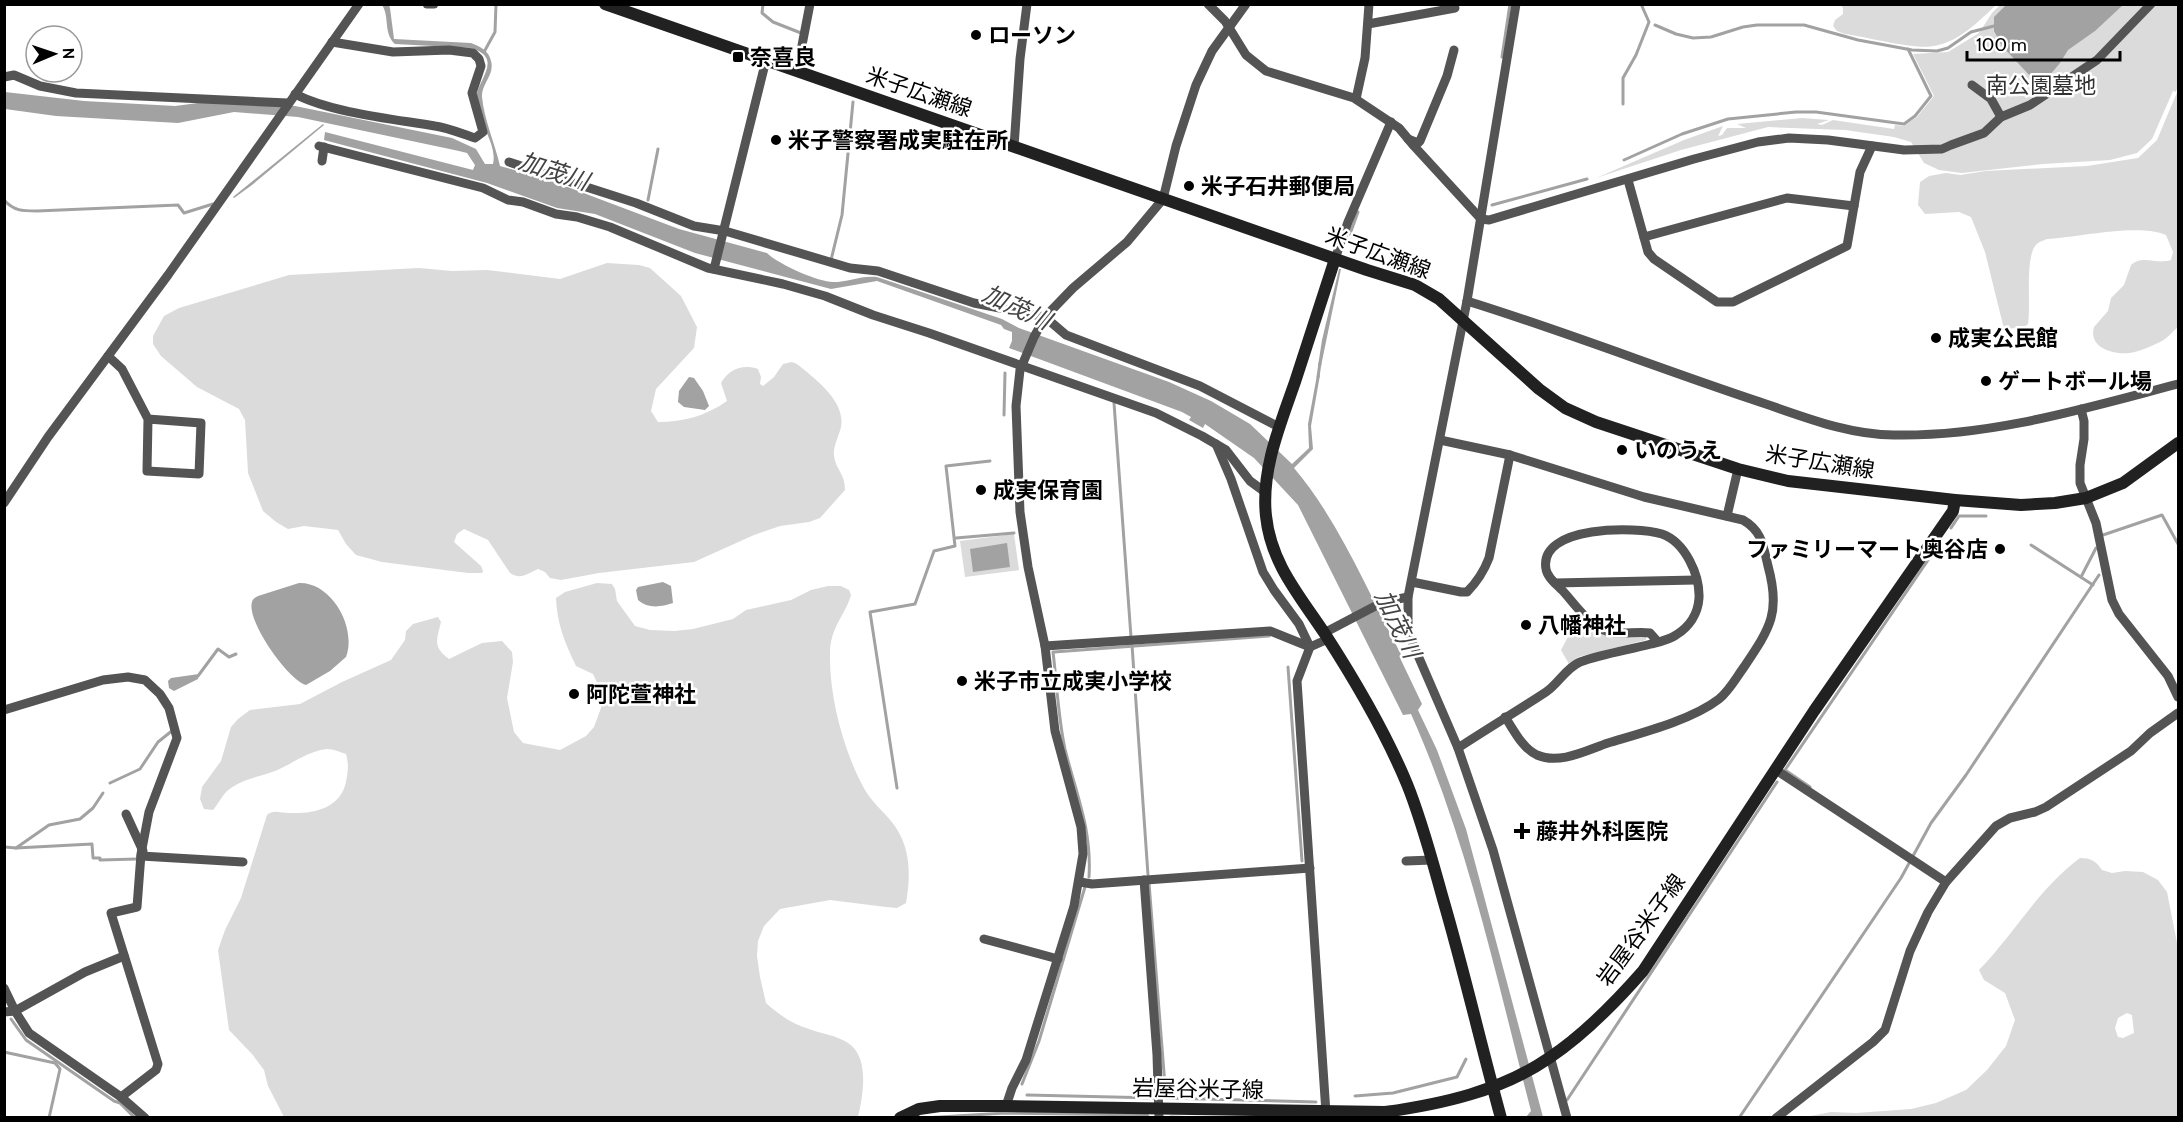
<svg xmlns="http://www.w3.org/2000/svg" width="2183" height="1122" viewBox="0 0 2183 1122" font-family="Cabin,'Noto Sans JP',sans-serif">
  <style>
    .green { fill: #dbdbdb; fill-rule: evenodd }
    .water { fill: #a2a2a2 }
    .lines { fill: none; stroke-linecap: round; stroke-linejoin: round }
    .stream { stroke: #a2a2a2; stroke-width: 3 }
    .street { stroke: #545454; stroke-width: 9 }
    .secondary { stroke: #212121; stroke-width: 12 }
    .poi-dot { fill: #000; stroke: #fff; stroke-width: 2 }
    .labels { text-anchor: middle; dominant-baseline: central; stroke-width: 5; stroke-linejoin: round; paint-order: stroke }
    .poi-label { font-size: 22px; font-weight: bold; fill: #000; stroke: #fff; text-anchor: start }
    .park-label { font-size: 22px; fill: #323232; stroke: #fff }
    .street-label { font-size: 22px; fill: #000; stroke: #fff }
    .water-label { font-size: 24px; font-style: italic; fill: #434343; stroke: #fff }
  </style>
  <rect width="100%" height="100%" fill="#fff"/>
  <!-- green -->
  <g class="green">
    <path d="M1841 5H1996C1979 21 1959 42 1934 46 1915 50 1867 37 1845 34L1837 31 1833 26 1835 20 1843 14V8Z"/>
    <polygon points="2000,5 2178,5 2178,86 2176,92 2173,91 2152,139 2137,153 2110,160 2043,164 1962,173 1939,170 1924,163 1911,142 1894,137 1845,130 1768,127 1681,150 1596,178 1684,140 1723,126 1718,136 1722,135 1727,128 1746,128 1737,124 1802,118 1829,120 1817,124 1822,125 1833,120 1894,129 1895,125 1904,126 1917,117 1934,96 1913,54 1948,52 1979,33 1992,13"/>
    <path d="M2178 90V327C2172 332 2167 339 2160 342 2152 346 2138 352 2129 353 2112 355 2088 347 2094 327L2108 311 2111 298 2124 285 2131 265C2143 254 2156 265 2171 260L2173 252 2166 235C2138 223 2079 237 2047 239 2042 241 2038 242 2035 246 2025 261 2031 305 2028 324L2024 327 2006 329 2003 325 1985 252 1971 217 1959 212 1925 214 1918 205 1920 182 1929 176 1946 173 1960 175 1986 171 2087 166 2138 158 2157 140Z"/>
    <path d="M607 263 639 265 650 268 681 296 697 327 694 348 656 389 651 411 658 422C683 422 706 416 727 401L721 383C729 369 743 364 758 369L761 377 760 384 763 386 774 377 783 364 792 362 797 364C814 378 846 401 841 427 839 436 833 446 834 455 835 469 845 473 845 490L820 518 809 522 780 526 754 535 694 562 599 573 561 580 550 578 545 572 538 569C527 574 521 580 510 573L488 540 464 529 457 534 454 542 481 566 483 571 482 573H468L382 562 356 555 346 544 338 530 304 526 288 529 276 522 263 511 248 473 245 420 239 409 197 387 161 356 153 344V336L164 316 179 308 289 275 419 268 452 271 487 270 560 279Z"/>
    <polygon points="1014,534 1019,570 965,577 960,541"/>
    <path d="M597 583 612 584 615 589 617 601 635 626 650 630 674 631 693 629 733 619 746 610 791 600 811 590 828 586H841L849 590 851 595C845 616 830 627 830 654 829 697 844 753 865 790 871 801 883 811 891 821 911 845 911 874 906 903L897 908 886 907 830 900 780 909 764 926 758 941 757 956 760 977 766 1003C778 1014 792 1024 809 1029 822 1034 836 1035 848 1043 870 1057 863 1096 858 1117H284L268 1086 264 1070 252 1054 229 1030 218 950 225 930 241 898 267 815C273 809 281 813 289 813 313 814 340 809 346 782 348 771 349 765 346 754 340 752 333 749 327 749 308 751 292 764 275 771 259 777 241 779 227 791 222 796 218 804 213 810L204 809 200 799 202 787 221 761 231 727 238 719 250 710 300 704 342 682 391 660 405 640 406 631 413 624 438 617 441 622C437 639 432 647 449 659L482 643 502 641 512 652 513 662 507 698 514 732 523 743 560 750 586 736 594 727 601 708 599 687 593 674 576 666C565 643 557 624 556 598L565 592Z"/>
    <path d="M1579 616C1605 643 1612 634 1646 637V640L1578 657 1569 664 1561 650Z"/>
    <path d="M2080 858C2091 858 2096 861 2102 870L2112 873 2125 871 2143 872 2158 880 2167 892 2178 948V1117H1806L1831 1112 1856 1113 1911 1109 1936 1103 1966 1090 1987 1070 2006 1046 2015 1020 2005 993 1984 980 1979 970C2014 934 2039 888 2080 858ZM2127 1013 2132 1015 2134 1033 2123 1038 2118 1037 2115 1028 2118 1018Z"/>
  </g>
  <!-- water -->
  <g class="water">
    <polygon points="2007,4 2123,4 2123,5 2095,31 2068,50 2060,63 2049,76 2043,80 2032,78 2002,46 1994,31 1994,17"/>
    <path d="M382 5H389L390 8 394 39 471 43C481 47 489 51 491 61 495 75 481 84 482 97 484 119 495 144 500 166L549 180 679 229 767 253C778 264 818 282 833 282 848 282 862 275 877 277L1002 319 1019 328 1169 382 1211 401 1250 424 1292 464 1309 448 1308 424 1317 375H1320L1311 426 1313 449 1294 468C1340 522 1370 597 1403 658L1401 660 1422 704 1418 710 1437 750 1466 829 1543 1117H1526L1531 1111C1496 977 1468 841 1411 714L1403 715 1298 505 1254 458 1205 424 1203 428 1189 420 1191 417 1182 412 1009 348 1012 341V332L1004 329 1001 325 877 281 831 289 695 253 595 214 557 208 487 183 324 140 325 132 473 170 475 165 467 153 459 151 298 117 234 112 178 123 56 116 5 109V92L84 101 175 106 206 102 295 106 452 138 476 149 485 164H493C498 142 475 120 476 98 478 79 504 58 471 48L395 44C383 33 390 17 382 5Z"/>
    <polygon points="323,124 324,125 252,185 234,198 233,197"/>
    <polygon points="1339,269 1341,269 1321,366 1318,366 1322,340"/>
    <polygon points="689,377 694,378 703,391 709,406 705,410 684,407 678,402 679,391"/>
    <polygon points="1007,543 1010,567 973,572 970,549"/>
    <path d="M663 582 671 586 673 603C661 607 648 609 638 600L636 590 638 587Z"/>
    <path d="M299 583C332 582 357 628 346 657L330 671 306 685C289 681 246 621 252 602 253 598 255 598 258 596Z"/>
    <polygon points="199,674 198,679 174,691 169,688 168,681 171,678"/>
  </g>
  <g class="lines">
    <!-- stream -->
    <g class="stream">
      <polyline points="763,4 762,13 773,22 801,33"/>
      <polyline points="1655,25 1676,34 1693,38 1711,37 1743,27 1757,25 1804,25 1858,40 1912,50 1937,51 1948,48 1971,32 1998,25"/>
      <polyline points="484,52 495,32 496,4"/>
      <polyline points="1502,57 1510,4"/>
      <polyline points="1623,104 1623,78 1636,55 1649,22 1641,4"/>
      <polyline points="1624,160 1682,134 1728,119 1796,112 1816,112 1904,124 1915,116 1931,96 1908,49"/>
      <path d="M4 200C14 211 22 211 37 211L178 205 184 213 213 204"/>
      <polyline points="648,200 658,149"/>
      <polyline points="1492,205 1587,179"/>
      <polyline points="1350,234 1358,212"/>
      <polyline points="831,260 842,215 853,102"/>
      <polyline points="1318,377 1320,363"/>
      <polyline points="1114,403 1131,637"/>
      <polyline points="1004,415 1005,373"/>
      <polyline points="1951,528 1959,516 1986,516"/>
      <polyline points="2103,535 2162,515 2178,544"/>
      <polyline points="956,538 1014,533"/>
      <polyline points="2031,545 2093,585"/>
      <polyline points="2081,577 2096,548"/>
      <polyline points="1132,645 1148,875"/>
      <path d="M1053 652C1057 684 1058 717 1065 749 1076 794 1092 829 1089 877"/>
      <polyline points="1054,652 1269,636"/>
      <polyline points="1288,667 1302,861"/>
      <polyline points="198,676 218,649 229,657 236,654"/>
      <polyline points="110,783 140,769 158,742 173,730"/>
      <polyline points="1810,787 1785,770 1939,544"/>
      <polyline points="897,788 870,612 915,604 934,551 955,546 946,466 990,461"/>
      <polyline points="5,847 16,848 49,825 80,819 93,808 103,793"/>
      <polyline points="16,848 92,844 93,858 100,858 100,860 137,859"/>
      <polyline points="1149,883 1166,1098 1316,1102"/>
      <polyline points="11,1019 26,1040 114,1101 120,1103 135,1118"/>
      <polyline points="4,1052 55,1063 60,1069 49,1118"/>
      <polyline points="1022,1084 1039,1041 1085,887"/>
      <polyline points="1027,1095 1156,1098"/>
      <polyline points="1355,1096 1393,1093 1457,1077 1466,1059"/>
      <polyline points="1567,1100 1777,782"/>
      <polyline points="1171,1117 1200,1118"/>
      <polyline points="924,1118 1005,1113 1147,1115 1149,1118"/>
      <polyline points="1739,1118 1901,878 1931,823 1966,775 2099,575"/>
    </g>
    <!-- street -->
    <g class="street">
      <polyline points="427,4 434,4"/>
      <polyline points="1208,4 1225,21 1246,55 1266,71 1354,98 1399,128 1414,146 1481,219 1489,220 1694,159 1758,142 1789,138 1828,140 1904,150 1942,149 1951,145 1984,133 2001,117 2030,105 2097,60 2151,4"/>
      <polyline points="1516,4 1467,301 1408,597 1408,622 1410,637 1458,748 1493,850 1567,1118"/>
      <polyline points="1368,24 1455,8"/>
      <polyline points="797,71 810,4"/>
      <polyline points="4,77 14,75 40,86 76,93 288,103"/>
      <polyline points="1972,85 1991,99 2001,117"/>
      <path d="M295 94C332 113 393 119 435 126 449 128 462 134 475 138L483 132 472 93 481 66 479 59 473 53 449 50 393 52 332 42"/>
      <polyline points="1356,99 1365,58 1369,4"/>
      <polyline points="1408,139 1418,143 1420,141 1447,76 1454,50"/>
      <polyline points="319,146 483,188 508,200 523,202 556,214 577,217 610,227 708,268 783,284 825,296 873,315 929,333 1156,413 1202,436 1226,450 1250,481 1265,492"/>
      <polyline points="1014,147 1020,59 1027,4"/>
      <polyline points="322,161 324,147"/>
      <polyline points="509,162 636,203 694,226 725,231 850,268 878,271 974,303 1045,317 1066,335 1200,386 1279,427"/>
      <polyline points="1628,180 1648,252 1654,259 1717,302 1733,302 1847,246 1860,172 1872,146"/>
      <polyline points="1644,237 1787,198 1854,206"/>
      <polyline points="1335,259 1348,222 1391,122"/>
      <polyline points="714,269 766,60"/>
      <path d="M1467 301C1564 331 1658 368 1754 400 1800 415 1846 435 1894 435 1991 437 2086 408 2178 384"/>
      <polyline points="108,356 122,369 148,419 147,471 199,474 201,423 148,419"/>
      <polyline points="2081,409 2084,421 2084,439 2080,465 2080,483 2096,523 2112,600 2119,614 2168,676 2178,697"/>
      <path d="M1440 440 1510 455 1644 497 1743 520C1762 531 1763 545 1768 566 1781 613 1770 628 1744 667 1736 678 1729 691 1719 699 1692 720 1641 733 1608 743 1587 750 1560 765 1537 755 1522 748 1514 730 1505 717"/>
      <polyline points="1216,444 1231,479 1263,572 1274,590 1299,624 1310,647"/>
      <polyline points="4,503 48,437 168,275 359,4"/>
      <polyline points="1727,516 1738,469"/>
      <path d="M1412 582 1461 592H1467C1478 581 1484 571 1489 558L1510 455"/>
      <polyline points="1555,583 1696,580"/>
      <polyline points="1324,633 1383,602 1408,597"/>
      <polyline points="1045,646 1270,631 1310,647"/>
      <polyline points="4,710 103,680 128,677 145,680 160,694 169,708 177,738 149,812 141,854 137,907 111,913 158,1064 156,1070 121,1097"/>
      <path d="M1458 748C1487 729 1517 711 1546 692 1558 684 1566 668 1580 662 1602 654 1628 650 1651 644 1659 642 1669 640 1676 635 1689 627 1698 614 1699 598 1700 575 1685 542 1662 534 1637 526 1538 525 1546 569 1547 577 1556 584 1562 590 1575 604 1590 627 1609 632 1622 635 1637 631 1650 633L1658 642"/>
      <polyline points="1776,770 1946,882"/>
      <polyline points="126,814 143,851"/>
      <polyline points="141,856 243,862"/>
      <polyline points="1406,861 1432,860"/>
      <polyline points="1144,880 1157,1055 1159,1118"/>
      <polyline points="1080,882 1092,884 1310,868"/>
      <polyline points="984,939 1058,959"/>
      <polyline points="4,988 15,1011 29,1033 121,1097 145,1118"/>
      <polyline points="4,1012 15,1011 85,972 124,956"/>
      <polyline points="1006,1106 1012,1088 1026,1060 1074,906 1083,854 1081,827 1055,731 1045,646 1028,567 1020,512 1016,406 1020,370 1034,337 1045,317 1073,288 1127,242 1163,199 1176,146 1196,85 1212,51 1246,4"/>
      <polyline points="1326,1113 1297,681 1310,647 1328,639"/>
      <polyline points="1776,1118 1873,1042 1885,1030 1910,951 1928,912 1946,882 1996,826 2010,818 2035,812 2046,807 2131,751 2150,733 2178,713"/>
    </g>
    <!-- secondary -->
    <g class="secondary">
      <polyline points="605,4 1367,270 1415,285 1439,299 1539,389 1565,408 1596,422 1738,469 1788,481 1955,500 2021,505 2055,503 2086,498 2123,483 2178,443"/>
      <path d="M1335 259C1322 300 1308 341 1295 382 1280 425 1261 470 1266 516 1271 564 1300 596 1325 634 1356 682 1385 731 1407 784 1422 821 1432 860 1443 899 1464 971 1481 1045 1501 1118"/>
      <path d="M900 1118 919 1109 940 1106H1006L1385 1112C1442 1104 1501 1091 1549 1058 1585 1034 1615 1003 1643 971L1814 711 1953 511 1955 500"/>
    </g>
  </g>
  <!-- markers -->
  <g class="poi-dot">
    <circle cx="976" cy="35" r="6"/>
    <rect x="732" y="51" width="12" height="12" rx="3"/>
    <circle cx="776" cy="140" r="6"/>
    <circle cx="1189" cy="186" r="6"/>
    <circle cx="1936" cy="338" r="6"/>
    <circle cx="1986" cy="381" r="6"/>
    <circle cx="1622" cy="450" r="6"/>
    <circle cx="981" cy="490" r="6"/>
    <circle cx="2000" cy="549" r="6"/>
    <circle cx="1526" cy="625" r="6"/>
    <circle cx="962" cy="681" r="6"/>
    <circle cx="574" cy="694" r="6"/>
    <path d="M1519 822h6v6h6v6h-6v6h-6v-6h-6v-6h6z"/>
  </g>
  <g class="labels">
    <!-- poi labels -->
    <g class="poi-label">
      <text x="988" y="35">ローソン</text>
      <text x="750" y="57">奈喜良</text>
      <text x="788" y="140">米子警察署成実駐在所</text>
      <text x="1201" y="186">米子石井郵便局</text>
      <text x="1948" y="338">成実公民館</text>
      <text x="1998" y="381">ゲートボール場</text>
      <text x="1634" y="450">いのうえ</text>
      <text x="993" y="490">成実保育園</text>
      <text x="1988" y="549" text-anchor="end">ファミリーマート奥谷店</text>
      <text x="1538" y="625">八幡神社</text>
      <text x="974" y="681">米子市立成実小学校</text>
      <text x="586" y="694">阿陀萱神社</text>
      <text x="1536" y="831">藤井外科医院</text>
    </g>
    <!-- park labels -->
    <g class="park-label">
      <text x="2041" y="85">南公園墓地</text>
    </g>
    <!-- street labels -->
    <g class="street-label">
      <text transform="translate(919 92) rotate(19)">米子広瀬線</text>
      <text transform="translate(1378 253) rotate(20)">米子広瀬線</text>
      <text transform="translate(1820 462) rotate(9)">米子広瀬線</text>
      <text transform="translate(1641 930) rotate(-54)">岩屋谷米子線</text>
      <text transform="translate(1198 1089) rotate(1)">岩屋谷米子線</text>
    </g>
    <!-- water labels -->
    <g class="water-label">
      <text transform="translate(554 171) rotate(18)">加茂川</text>
      <text transform="translate(1017 307) rotate(25)">加茂川</text>
      <text transform="translate(1398 624) rotate(64)">加茂川</text>
    </g>
  </g>
  <!-- border -->
  <rect width="2183" height="1122" fill="none" stroke="#000000" stroke-width="12"/>
  <!-- north arrow -->
  <g transform="translate(54 54) rotate(88)"><circle r="28" fill="#ffffff" stroke="#999999" stroke-width="1.5"/>
  <path d="M0-4.5L10 22L0 15L-10 22Z" fill="#000000"/>
  <text y="-9" font-size="16" font-weight="bold" text-anchor="middle" fill="#000000">N</text>
  </g>
  <!-- scale -->
  <path d="M1967 51v9h153v-9" fill="none" stroke="#000000" stroke-width="3"/>
  <text x="1976" y="51" font-size="18" fill="#000000" stroke="#ffffff" stroke-width="4.5" paint-order="stroke">100 m</text>
</svg>
